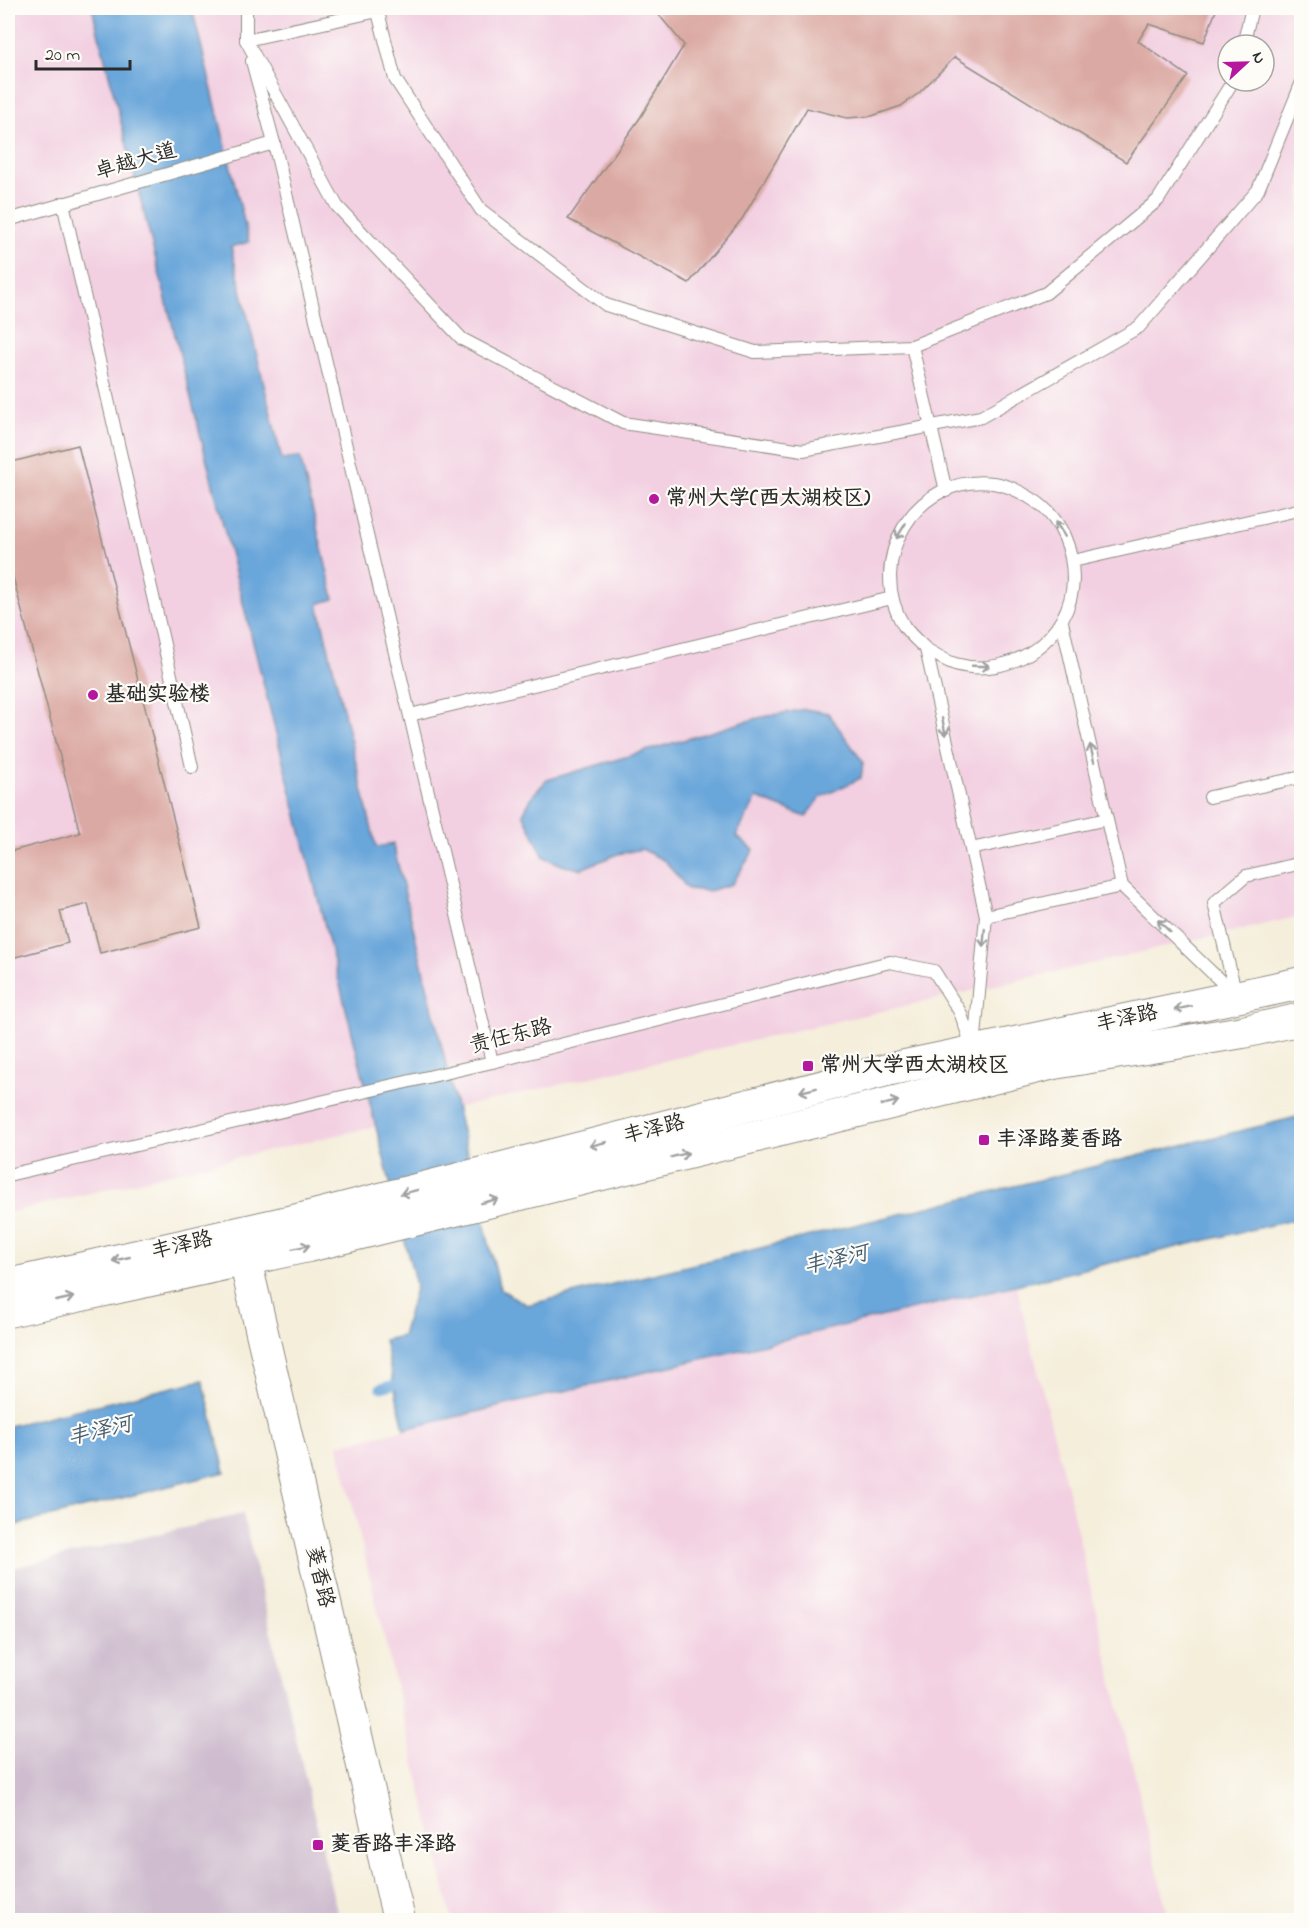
<svg xmlns="http://www.w3.org/2000/svg" width="1309" height="1928" viewBox="0 0 1309 1928" font-family="'Indie Flower','LXGW WenKai TC',sans-serif">
  <style>
    .built { fill: #f2cfe1; fill-rule: evenodd }
    .industrial { fill: #cfbdcf }
    .water { fill: #69a6da; stroke: #4a6882; stroke-width: 1.5 }
    .lines { fill: none; stroke-linecap: round; stroke-linejoin: round }
    .stream { stroke: #69a6da; stroke-width: 9 }
    .building { fill: #dba9a3 }
    .service-casing { stroke: #908c83; stroke-width: 14 }
    .tertiary-casing { stroke: #908c83; stroke-width: 34 }
    .service { stroke: #fff; stroke-width: 12 }
    .tertiary { stroke: #fff; stroke-width: 32 }
    .oneway { stroke: #a0a0a0 }
    .poi-dot { fill: #b5179e; stroke: #fdfcf7; stroke-width: 2 }
    .labels { text-anchor: middle; dominant-baseline: central; stroke-width: 4.5; stroke-linejoin: round; paint-order: stroke }
    .street-label { font-size: 21px; fill: #2b2b2b; stroke: #fdfcf7 }
    .poi-label { font-size: 21px; font-weight: bold; fill: #2b2b2b; stroke: #fdfcf7; text-anchor: start }
    .water-label { font-size: 22px; font-style: italic; fill: #445c71; stroke: #fdfcf7 }
  </style>
  <rect width="100%" height="100%" fill="#fdfcf7"/>
  <filter id="ink" filterUnits="userSpaceOnUse"><feTurbulence type="fractalNoise" baseFrequency=".0167" numOctaves="2"/><feDisplacementMap in="SourceGraphic" scale="12" xChannelSelector="R" yChannelSelector="G"/><feConvolveMatrix kernelMatrix="1 2 1 2 8 2 1 2 1" color-interpolation-filters="sRGB"/></filter>
  <filter id="wash" filterUnits="userSpaceOnUse"><feTurbulence type="fractalNoise" baseFrequency=".008" numOctaves="4" result="noise"/><feDisplacementMap in="SourceGraphic" scale="24" xChannelSelector="R" yChannelSelector="G"/><feGaussianBlur stdDeviation="1.35" result="paint"/><feColorMatrix in="noise" values="0 0 0 0 0 0 0 0 0 0 0 0 0 0 0 0 0 1.4 0 .05"/><feComposite in="paint" operator="in"/></filter>
  <g filter="url(#wash)">
    <rect width="100%" height="100%" fill="#f5eedb"/>
    <!-- built -->
    <g class="built">
      <path d="M8 8H1301V916L201 1166 8 1213ZM1228 45H1264V81H1228Z"/>
      <polygon points="1016,1285 1065,1479 1169,1920 452,1920 338,1445"/>
    </g>
    <!-- industrial -->
    <polygon class="industrial" points="243,1514 339,1920 8,1920 8,1569"/>
    <!-- water -->
    <g class="water">
      <polygon points="92,8 192,8 249,242 231,247 282,460 300,457 334,599 318,604 376,847 393,844 500,1289 527,1305 1301,1116 1301,1218 404,1429 384,1340 402,1336 416,1285"/>
      <polygon points="805,709 828,713 863,762 861,778 821,797 806,817 757,798 736,836 754,850 732,884 709,891 688,889 665,861 642,849 618,854 581,869 564,866 544,857 523,814 533,795 547,780 758,718"/>
      <polygon points="203,1380 225,1472 8,1527 8,1426"/>
    </g>
    <g class="lines">
      <!-- stream -->
      <polyline class="stream" points="380,1388 405,1382"/>
    </g>
    <g id="blocks">
      <!-- building -->
      <g class="building">
        <polygon points="655,8 1217,8 1204,42 1149,24 1138,41 1188,76 1126,162 955,57 919,93 901,106 872,116 847,118 807,108 742,219 689,283 568,219 640,118 684,45 659,15"/>
        <polygon points="78,445 201,927 100,953 88,904 60,911 68,943 8,959 8,852 80,833 8,558 8,463"/>
      </g>
    </g>
  </g>
  <g filter="url(#ink)">
    <use href="#blocks" fill-opacity="0" stroke="#908c83" stroke-width="1.5"/>
    <g class="lines">
      <defs>
        <g id="service">
          <polyline points="246,8 246,40 337,206 462,339 623,423 803,450 981,417 1139,327 1258,190 1302,82"/>
          <polyline points="377,8 395,79 481,210 606,305 755,352 912,346 1046,293 1158,200 1233,81"/>
          <polyline points="246,40 378,11"/>
          <polyline points="1243,45 1252,8"/>
          <polyline points="252,61 274,143 492,1062"/>
          <polyline points="63,203 192,767"/>
          <polyline points="8,220 274,143"/>
          <polyline points="912,346 946,491"/>
          <polyline points="1073,561 1302,509"/>
          <polyline points="1062,622 1122,886 1233,993"/>
          <path d="M926 649C935 654 945 661 955 664 1011 680 1072 638 1073 579 1073 550 1062 521 1038 503 1025 494 1010 485 993 483 915 473 864 561 904 626 910 635 919 642 926 649L986 916 974 1048"/>
          <polyline points="410,715 892,598"/>
          <polyline points="1210,797 1302,777"/>
          <polyline points="971,849 1107,819"/>
          <polyline points="986,916 1122,886"/>
          <polyline points="1236,995 1214,903 1246,876 1302,863"/>
          <polyline points="8,1175 492,1062 890,962 934,971 960,1012 974,1051"/>
        </g>
        <g id="tertiary">
          <polyline points="240,1238 399,1920"/>
          <polyline points="8,1285 306,1218 891,1069 1302,983"/>
          <polyline points="8,1311 308,1246 1054,1063 1243,1032 1302,1019"/>
        </g>
      </defs>
      <!-- service casing -->
      <use href="#service" class="service-casing"/>
      <!-- tertiary casing -->
      <use href="#tertiary" class="tertiary-casing"/>
      <!-- service -->
      <use href="#service" class="service"/>
      <!-- tertiary -->
      <use href="#tertiary" class="tertiary"/>
    </g>
    <!-- one-way arrows -->
    <defs><path id="oneway-shaft" d="M-6 0H5M1.5-3L5.5 0L1.5 3" fill="none" stroke-width="1.6" stroke-linecap="round" stroke-linejoin="round" transform="scale(1.5)"/></defs>
    <g class="oneway">
      <use href="#oneway-shaft" transform="translate(1060 529) rotate(-122)"/>
      <use href="#oneway-shaft" transform="translate(901 531) rotate(121)"/>
      <use href="#oneway-shaft" transform="translate(981 666) rotate(2)"/>
      <use href="#oneway-shaft" transform="translate(944 727) rotate(77)"/>
      <use href="#oneway-shaft" transform="translate(1092 753) rotate(-103)"/>
      <use href="#oneway-shaft" transform="translate(1164 926) rotate(-136)"/>
      <use href="#oneway-shaft" transform="translate(984 938) rotate(95)"/>
      <use href="#oneway-shaft" transform="translate(1183 1008) rotate(168)"/>
      <use href="#oneway-shaft" transform="translate(808 1090) rotate(166)"/>
      <use href="#oneway-shaft" transform="translate(890 1103) rotate(-14)"/>
      <use href="#oneway-shaft" transform="translate(598 1144) rotate(166)"/>
      <use href="#oneway-shaft" transform="translate(680 1155) rotate(-14)"/>
      <use href="#oneway-shaft" transform="translate(409 1192) rotate(166)"/>
      <use href="#oneway-shaft" transform="translate(490 1201) rotate(-14)"/>
      <use href="#oneway-shaft" transform="translate(301 1247) rotate(-12)"/>
      <use href="#oneway-shaft" transform="translate(121 1259) rotate(167)"/>
      <use href="#oneway-shaft" transform="translate(65 1299) rotate(-13)"/>
    </g>
  </g>
  <!-- markers -->
  <g class="poi-dot">
    <circle cx="654" cy="499" r="6"/>
    <circle cx="93" cy="695" r="6"/>
    <rect x="802" y="1060" width="12" height="12" rx="3"/>
    <rect x="978" y="1134" width="12" height="12" rx="3"/>
    <rect x="312" y="1839" width="12" height="12" rx="3"/>
  </g>
  <g class="labels">
    <!-- street labels -->
    <g class="street-label">
      <text transform="translate(136 162) rotate(-16)">卓越大道</text>
      <text transform="translate(1127 1019) rotate(-12)">丰泽路</text>
      <text transform="translate(511 1037) rotate(-14)">责任东路</text>
      <text transform="translate(654 1130) rotate(-14)">丰泽路</text>
      <text transform="translate(182 1246) rotate(-13)">丰泽路</text>
      <text transform="translate(319 1577) rotate(77)">菱香路</text>
    </g>
    <!-- poi labels -->
    <g class="poi-label">
      <text x="666" y="499">常州大学(西太湖校区)</text>
      <text x="105" y="695">基础实验楼</text>
      <text x="820" y="1066">常州大学西太湖校区</text>
      <text x="996" y="1140">丰泽路菱香路</text>
      <text x="330" y="1845">菱香路丰泽路</text>
    </g>
    <!-- water labels -->
    <g class="water-label">
      <text transform="translate(836 1261) rotate(-13)">丰泽河</text>
      <text transform="translate(100 1432) rotate(-13)">丰泽河</text>
    </g>
  </g>
  <!-- margin -->
  <rect width="1309" height="1928" fill="none" stroke="#fdfcf7" stroke-width="30"/>
  <!-- north arrow -->
  <g transform="translate(1246 63) rotate(68)"><circle r="28" fill="#fdfcf7" stroke="#a9a8a5" stroke-width="1.5"/>
  <path d="M0-4.5L10 22L0 15L-10 22Z" fill="#b5179e"/>
  <text y="-9" font-size="16" font-weight="bold" text-anchor="middle" fill="#2b2b2b">N</text>
  </g>
  <!-- scale -->
  <path d="M36 60v9h94v-9" fill="none" stroke="#2b2b2b" stroke-width="3"/>
  <text x="45" y="60" font-size="18" fill="#2b2b2b" stroke="#fdfcf7" stroke-width="4.5" paint-order="stroke">20 m</text>
</svg>
